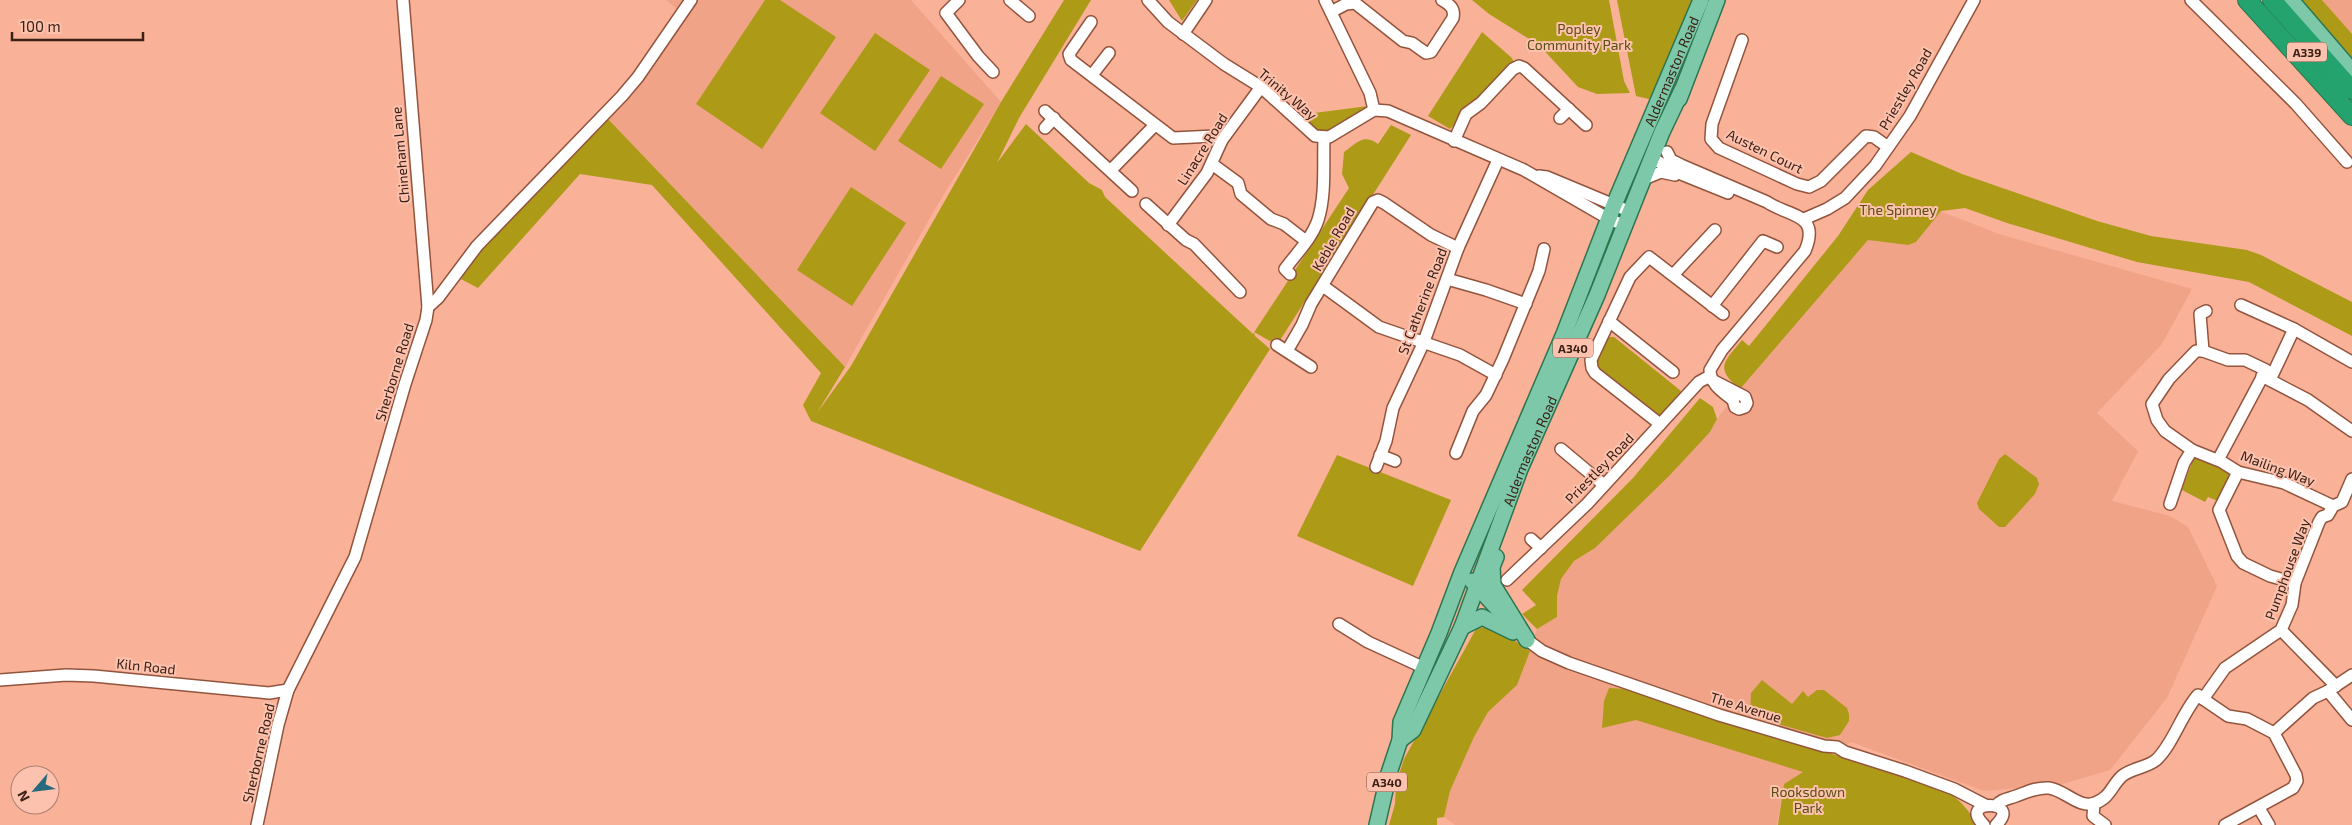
<svg xmlns="http://www.w3.org/2000/svg" width="2352" height="825" viewBox="0 0 2352 825" font-family="'Exo 2',sans-serif">
  <style>
    .built { fill: #f1a387 }
    .green { fill: #ad9a16 }
    .lines { fill: none; stroke-linecap: round; stroke-linejoin: round }
    .minor-casing { stroke: #93543d; stroke-width: 14 }
    .major-casing { stroke: #2c754f; stroke-width: 18 }
    .highway-casing { stroke: #2c754f; stroke-width: 20 }
    .minor { stroke: #fff; stroke-width: 11 }
    .major { stroke: #7cc8a8; stroke-width: 15 }
    .highway { stroke: #24a36e; stroke-width: 18 }
    .labels { text-anchor: middle; dominant-baseline: central; stroke-width: 4; stroke-linejoin: round; paint-order: stroke }
    .shield { fill: #fdc2ae; stroke: #755144; stroke-width: 1 }
    .shield-label { font-size: 12px; font-weight: bold; fill: #3b2016 }
    .park-label { font-size: 14px; fill: #574e13; stroke: #fdc2ae }
    .street-label { font-size: 14px; fill: #3b2016; stroke: #fdc2ae }
  </style>
  <rect width="100%" height="100%" fill="#f9b198"/>
  <!-- built -->
  <g class="built">
    <polygon points="666,0 911,0 1001,102 938,204 845,367 608,119 631,96 686,17"/>
    <polygon points="2322,0 2352,0 2352,34"/>
    <polygon points="1940,211 1999,234 2192,289 2162,344 2097,413 2138,451 2112,501 2170,516 2188,527 2217,586 2167,698 2110,770 2059,785 1984,791 1851,742 1784,784 1777,825 1455,825 1444,817 1450,791 1474,737 1488,712 1517,685 1537,629 1557,617 1557,596 1561,579 1574,561 1595,548 1710,432 1717,419 1765,357 1868,240 1908,245 1916,242"/>
  </g>
  <!-- green -->
  <g class="green">
    <polygon points="765,0 780,0 836,37 762,149 696,104"/>
    <path d="M1064 0H1091L1019 118 997 163 1026 124 1089 183 1102 190 1105 197 1253 334 1349 188 1342 174 1344 152C1357 143 1363 133 1378 144L1391 125 1411 135 1277 345 1254 332 1255 336 1270 349 1140 551 811 421 803 405 821 373 652 185 580 174 478 288 459 278 484 243 608 119 845 367 817 413 851 366 1001 102Z"/>
    <polygon points="1169,0 1197,0 1182,21"/>
    <polygon points="1472,0 1609,0 1624,81 1630,93 1597,94 1578,87 1539,45 1489,14"/>
    <polygon points="1617,0 1696,0 1653,100 1636,96"/>
    <polygon points="2301,0 2322,0 2352,34 2352,58"/>
    <polygon points="1482,32 1512,58 1515,66 1450,129 1428,116"/>
    <polygon points="875,33 930,70 875,151 820,113"/>
    <polygon points="941,76 984,104 941,169 898,141"/>
    <polygon points="1368,106 1367,112 1336,132 1316,132 1299,115"/>
    <path d="M1911 152 1962 174 2097 221 2151 236 2247 250 2261 255 2352 302V336L2249 282 2137 262 2007 223 1965 208 1941 211 1916 242 1908 245 1868 240 1740 389C1714 368 1724 362 1742 340L1749 346 1838 236 1868 190Z"/>
    <polygon points="851,187 906,223 852,306 797,270"/>
    <polygon points="1610,337 1614,337 1681,391 1662,415 1657,417 1597,369 1595,363 1606,340"/>
    <polygon points="1700,398 1713,407 1717,419 1710,432 1669,476 1595,548 1574,561 1561,579 1557,596 1557,617 1537,629 1522,614 1536,605 1522,590 1633,478"/>
    <polygon points="2005,454 2037,478 2039,484 2035,494 2005,527 1999,527 1979,509 1977,503 1999,459"/>
    <polygon points="1337,455 1451,500 1413,586 1297,536"/>
    <polygon points="2194,457 2230,473 2218,501 2208,497 2205,502 2182,490"/>
    <polygon points="1491,625 1530,651 1517,685 1488,712 1474,737 1450,791 1444,817 1437,818 1437,825 1389,825 1395,804 1396,784 1404,759 1476,629"/>
    <polygon points="1762,680 1792,704 1803,691 1808,697 1817,690 1824,690 1847,708 1849,714 1849,721 1840,735 1827,738 1750,716 1751,693"/>
    <path d="M1609 688 1627 689 1649 696 1728 722 1927 783C1955 795 1961 799 1978 825H1778L1784 784 1803 772 1636 720 1602 728 1604 701Z"/>
  </g>
  <g class="lines">
    <defs>
      <g id="minor">
        <polyline points="959,0 946,13 978,56 993,72"/>
        <polyline points="1010,0 1029,16"/>
        <polyline points="1148,0 1168,22 1224,64 1261,87 1315,136 1329,137 1374,110 1388,111 1524,170 1609,219 1626,226"/>
        <polyline points="1325,0 1370,93 1374,110"/>
        <polyline points="2191,0 2296,104 2347,162"/>
        <path d="M1331 12 1346 4 1355 3 1403 41 1412 43 1426 53 1431 52 1453 18C1455 8 1450 5 1442 0"/>
        <polyline points="1091,22 1069,54 1071,60 1173,138 1215,136 1222,140"/>
        <polyline points="1183,34 1206,0"/>
        <polyline points="1742,40 1712,124 1711,139 1719,148 1797,184 1809,187 1821,181 1866,136 1874,137 1888,147"/>
        <polyline points="1092,75 1109,53"/>
        <polyline points="1045,111 1132,191"/>
        <polyline points="1560,118 1569,109"/>
        <polyline points="1045,128 1054,118"/>
        <polyline points="1454,141 1466,114 1481,103 1513,69 1519,66 1524,68 1586,125"/>
        <path d="M1667 152 1671 160 1681 165 1767 202C1789 217 1821 213 1805 251L1722 350 1710 370C1710 384 1723 392 1733 400L1735 407 1739 409 1745 407 1747 403 1745 397 1712 380"/>
        <polyline points="1652,158 1676,172 1728,193"/>
        <polyline points="1212,164 1238,183 1241,194 1271,219 1284,224 1306,241"/>
        <polyline points="1111,170 1155,125"/>
        <polyline points="1539,176 1547,177 1631,212"/>
        <polyline points="1644,179 1661,172 1675,175"/>
        <polyline points="1146,204 1186,240 1194,244 1240,292"/>
        <polyline points="1804,219 1827,209 1845,198 1875,166 1910,116 1974,0"/>
        <polyline points="1168,225 1207,173 1222,140 1261,87"/>
        <path d="M1290 274 1285 269C1296 254 1312 238 1318 220 1326 195 1323 164 1324 138"/>
        <polyline points="1673,275 1715,230"/>
        <polyline points="1447,279 1486,290 1526,304"/>
        <polyline points="1323,286 1379,327 1460,355 1496,375"/>
        <polyline points="2241,305 2294,329 2352,362"/>
        <polyline points="1712,306 1763,241 1777,247"/>
        <polyline points="428,307 438,298 477,246 622,96 638,77 691,0"/>
        <polyline points="1609,321 1673,372"/>
        <polyline points="1277,345 1311,367"/>
        <polyline points="1287,351 1302,325 1311,304 1373,202 1378,200 1384,203 1431,235 1458,248"/>
        <polyline points="2203,351 2200,314 2206,311"/>
        <polyline points="2262,376 2308,400 2352,431"/>
        <polyline points="2270,380 2294,329"/>
        <polyline points="1660,424 1595,373 1592,368 1591,360 1630,277 1649,257 1723,314"/>
        <polyline points="1561,449 1604,485"/>
        <polyline points="1456,453 1473,411 1486,395 1503,359 1539,271 1544,249"/>
        <polyline points="1380,455 1395,461"/>
        <polyline points="2218,460 2266,370 2245,360 2228,360 2203,351 2196,351 2169,379 2152,404 2157,420 2165,431 2192,450 2222,462 2238,472 2284,483 2333,506"/>
        <polyline points="1376,467 1386,441 1393,408 1423,344 1458,248 1498,160"/>
        <polyline points="2238,472 2219,510 2237,556 2243,563 2270,576 2295,583"/>
        <polyline points="2170,504 2184,463 2192,450"/>
        <polyline points="1531,539 1541,548"/>
        <polyline points="1507,580 1587,504 1699,382 1710,376"/>
        <polyline points="1339,624 1368,642 1418,665"/>
        <polyline points="2281,630 2336,686"/>
        <polyline points="1527,640 1542,651 1569,663 1719,715 1824,746 1837,747 1845,752 1905,771 1954,789 1985,805"/>
        <polyline points="0,680 66,675 94,676 269,693 288,690"/>
        <polyline points="2328,691 2352,720"/>
        <polyline points="2203,699 2228,716 2247,719 2274,733 2296,775 2297,781 2293,788 2225,825"/>
        <polyline points="2274,733 2313,698 2328,691 2352,675"/>
        <polyline points="2094,804 2093,816 2105,825"/>
        <path d="M1996 806C2001 799 2008 799 2016 796 2027 792 2037 787 2049 788 2065 790 2079 809 2095 803 2110 798 2112 785 2122 776 2132 768 2146 768 2156 760 2172 746 2182 713 2198 695L2203 699 2225 668 2281 630 2292 605 2295 583 2319 522 2322 517 2328 515 2333 506 2342 502 2352 479"/>
        <polyline points="2259,808 2269,825"/>
        <polyline points="257,825 278,725 288,690 355,557 405,384 426,320 428,307 403,0"/>
        <path d="M1984 825C1956 799 2024 799 1996 825"/>
      </g>
      <g id="major">
        <polyline points="2291,0 2352,71"/>
        <polyline points="1679,99 1717,0"/>
        <polyline points="1496,557 1492,567 1493,585 1527,640"/>
        <polyline points="1472,581 1509,621"/>
        <polyline points="1462,627 1482,617 1513,632"/>
        <path id="s1" d="M1400 740 1413 730 1462 627 1520 469 1597 295 1662 132 1682 90"/>
        <path id="s2" d="M1377 825 1389 773 1400 740 1401 722 1439 633 1462 572 1564 334 1614 205 1701 0"/>
      </g>
      <g id="highway">
        <polyline points="2247,0 2352,116"/>
        <polyline points="2272,0 2352,90"/>
      </g>
    </defs>
    <!-- minor casing -->
    <use href="#minor" class="minor-casing"/>
    <!-- major casing -->
    <use href="#major" class="major-casing"/>
    <!-- highway casing -->
    <use href="#highway" class="highway-casing"/>
    <!-- minor -->
    <use href="#minor" class="minor"/>
    <!-- major -->
    <use href="#major" class="major"/>
    <!-- highway -->
    <use href="#highway" class="highway"/>
  </g>
  <g class="labels">
    <!-- shield labels -->
    <g class="shield">
      <rect x="2287" y="42.5" width="40" height="19" rx="4"/>
      <rect x="1553" y="338.5" width="40" height="19" rx="4"/>
      <rect x="1367" y="772.5" width="40" height="19" rx="4"/>
    </g>
    <g class="shield-label">
      <text x="2307" y="52">A339</text>
      <text x="1573" y="348">A340</text>
      <text x="1387" y="782">A340</text>
    </g>
    <!-- park labels -->
    <g class="park-label">
      <text x="1579" y="28">Popley<tspan x="1579" dy="16">Community Park</tspan></text>
      <text x="1898" y="209">The Spinney</text>
      <text x="1808" y="791">Rooksdown<tspan x="1808" dy="16">Park</tspan></text>
    </g>
    <!-- street labels -->
    <g class="street-label">
      <text stroke="none"><textPath href="#s2" startOffset="811">Aldermaston Road</textPath></text>
      <text transform="translate(1905 89) rotate(-60)">Priestley Road</text>
      <text transform="translate(1288 94) rotate(40)">Trinity Way</text>
      <text transform="translate(1202 149) rotate(-58)">Linacre Road</text>
      <text transform="translate(1765 151) rotate(26)">Austen Court</text>
      <text transform="translate(400 155) rotate(-95)">Chineham Lane</text>
      <text transform="translate(1333 239) rotate(-60)">Keble Road</text>
      <text transform="translate(1422 301) rotate(-69)">St Catherine Road</text>
      <text transform="translate(394 372) rotate(-73)">Sherborne Road</text>
      <text stroke="none"><textPath href="#s1" startOffset="319">Aldermaston Road</textPath></text>
      <text transform="translate(1599 468) rotate(-46)">Priestley Road</text>
      <text transform="translate(2278 468) rotate(20)">Mailing Way</text>
      <text transform="translate(2287 569) rotate(-70)">Pumphouse Way</text>
      <text transform="translate(146 666) rotate(6)">Kiln Road</text>
      <text transform="translate(1746 707) rotate(17)">The Avenue</text>
      <text transform="translate(258 753) rotate(-77)">Sherborne Road</text>
    </g>
  </g>
  <!-- north arrow -->
  <g transform="translate(35 790) rotate(242)"><circle r="24" fill="#fdc2ae" stroke="#af8171"/>
  <path d="M0-4L9 19L0 12L-9 19Z" fill="#286a7d"/>
  <text y="-8" font-size="14" font-weight="bold" text-anchor="middle" fill="#3b2016">N</text>
  </g>
  <!-- scale -->
  <path d="M12 32v8h131v-8" fill="none" stroke="#3b2016" stroke-width="2.5"/>
  <text x="20" y="32" font-size="15" fill="#3b2016" stroke="#fdc2ae" stroke-width="4" paint-order="stroke">100 m</text>
</svg>
